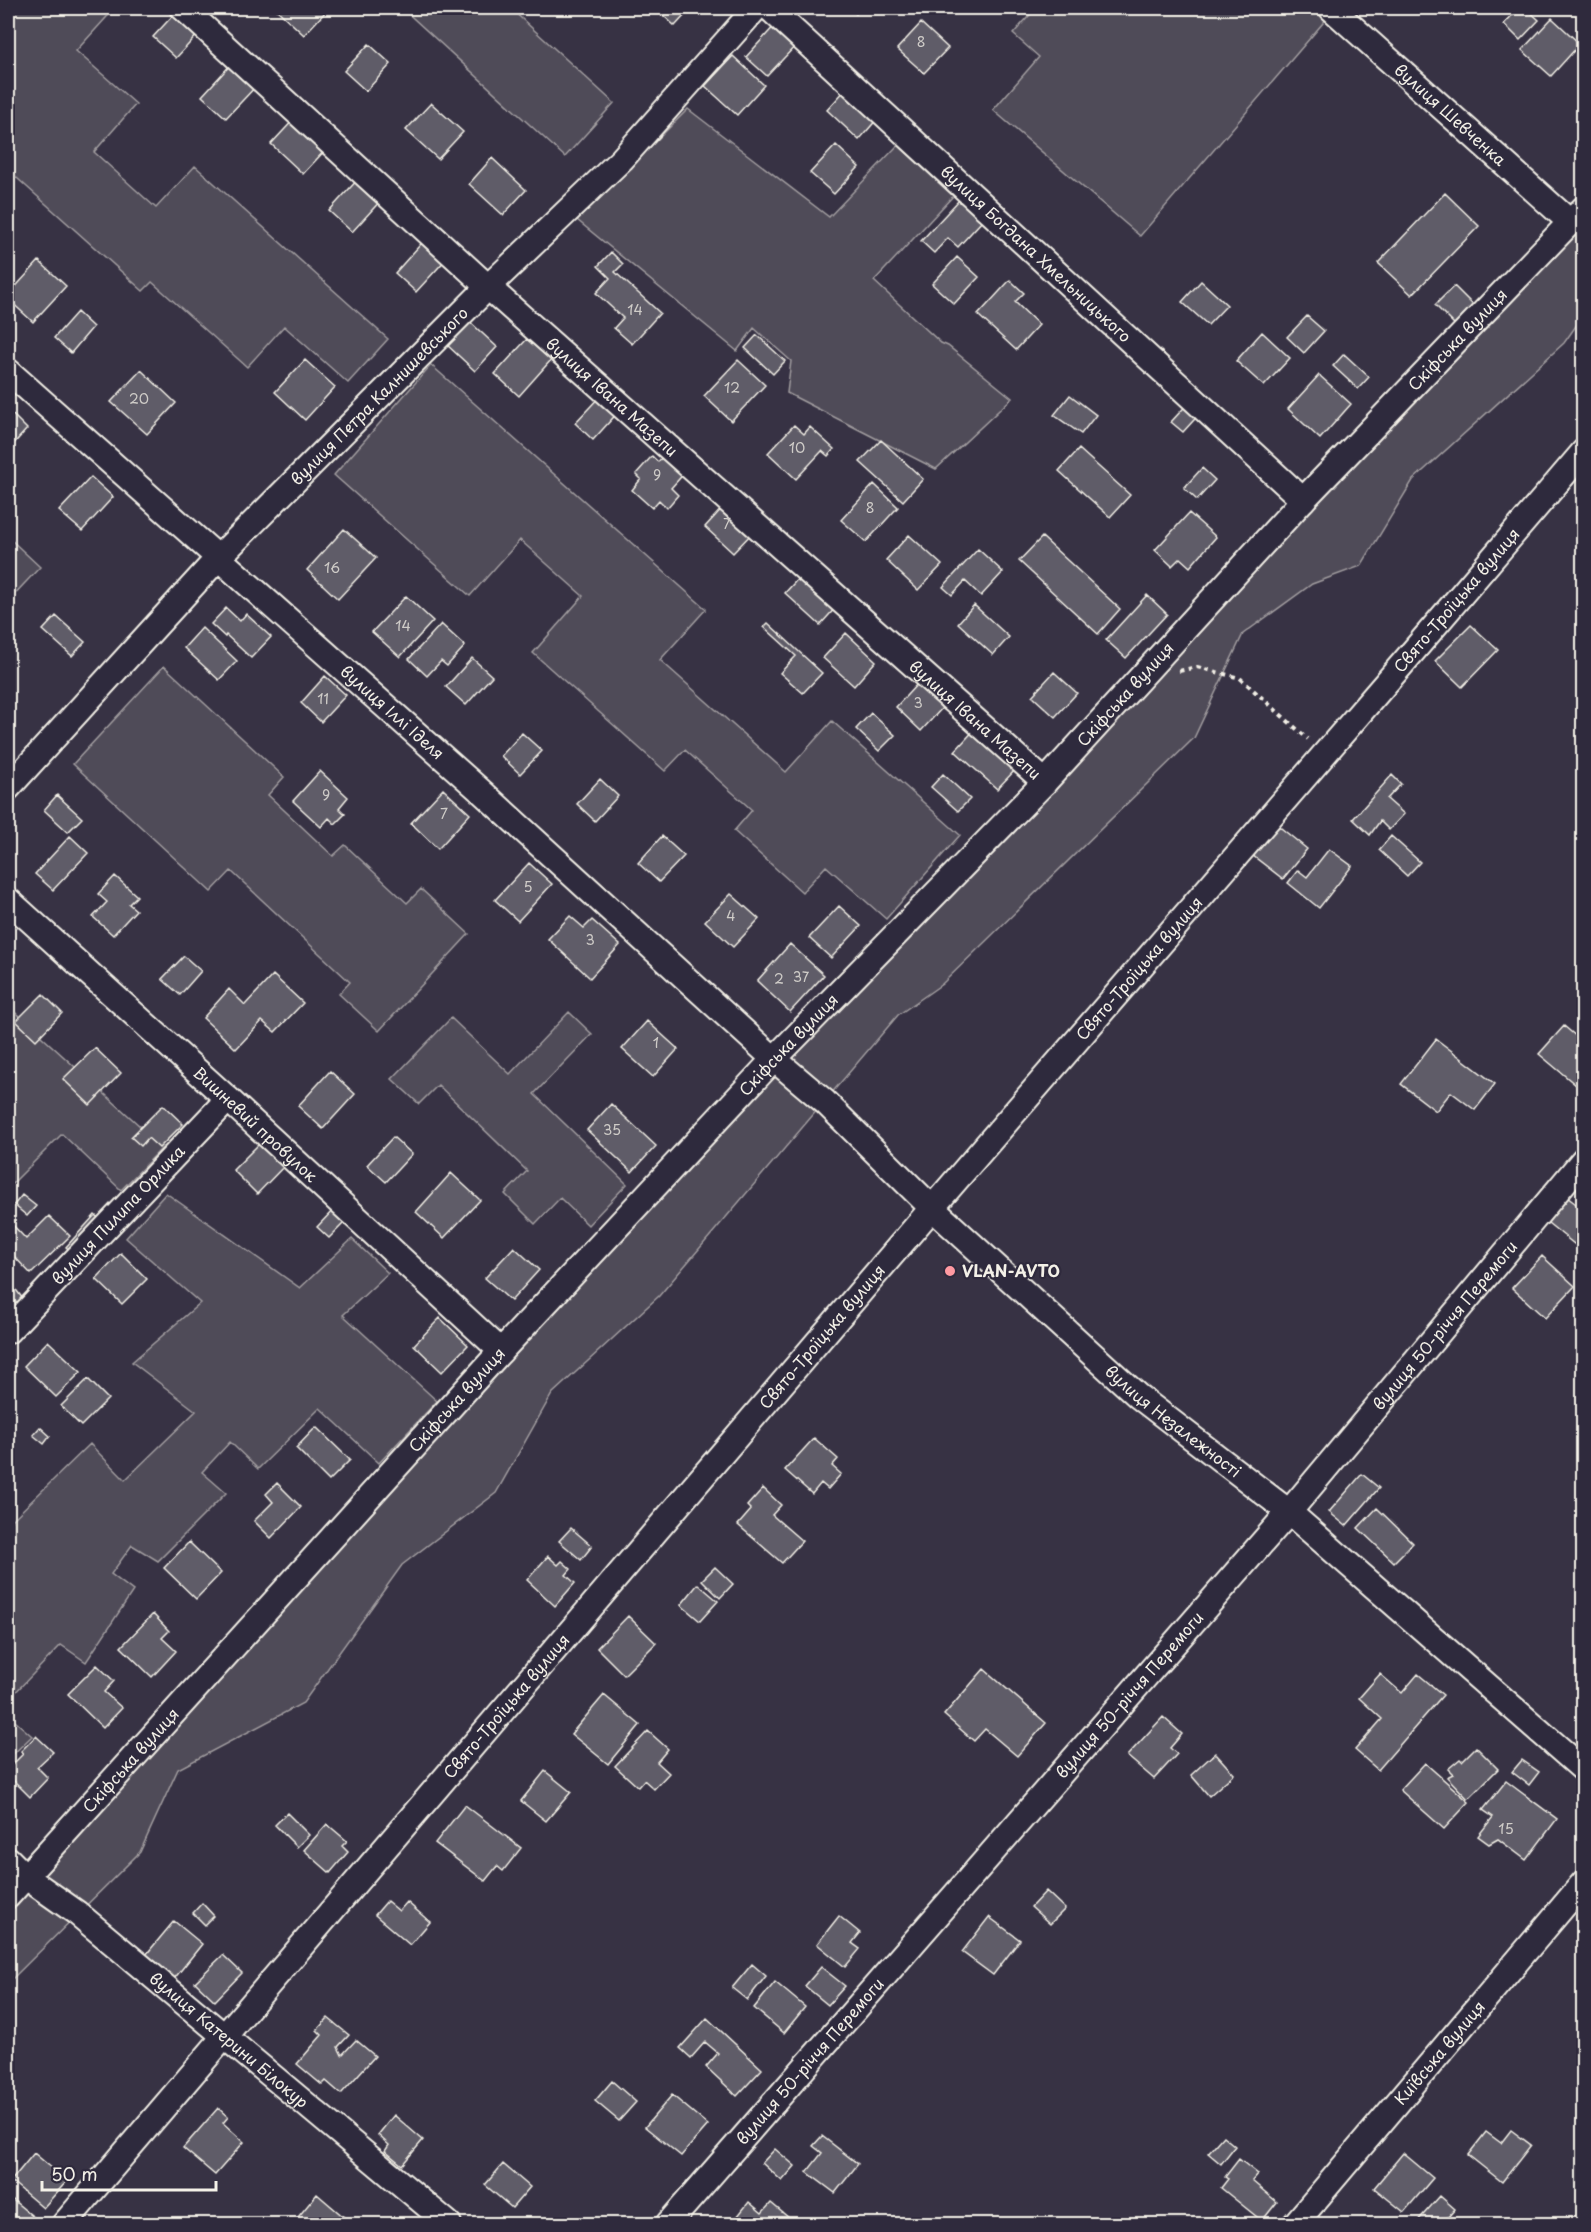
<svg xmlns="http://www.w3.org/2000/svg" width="1591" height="2232" font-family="'Playpen Sans',sans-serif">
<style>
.green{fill:#504b59;stroke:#a29ea0;stroke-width:1.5}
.building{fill:#5f5c67;stroke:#f4f1e8;stroke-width:1.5}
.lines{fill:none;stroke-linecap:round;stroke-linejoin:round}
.minor-casing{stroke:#f4f1e8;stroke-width:28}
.path{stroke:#f4f1e8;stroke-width:4;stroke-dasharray:4.5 4.5;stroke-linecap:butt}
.minor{stroke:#2f2a3d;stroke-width:24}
.poi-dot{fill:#ff9aa2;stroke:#2f2a3d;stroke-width:2}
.labels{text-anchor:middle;stroke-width:4.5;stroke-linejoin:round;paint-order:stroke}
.number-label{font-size:14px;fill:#cfccc8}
.street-label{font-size:16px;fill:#f4f1e8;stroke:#2f2a3d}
.poi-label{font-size:16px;font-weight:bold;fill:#f4f1e8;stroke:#2f2a3d;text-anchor:start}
</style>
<rect width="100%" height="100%" fill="#373244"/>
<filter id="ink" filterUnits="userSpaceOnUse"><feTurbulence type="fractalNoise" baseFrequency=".0167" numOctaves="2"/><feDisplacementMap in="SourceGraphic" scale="12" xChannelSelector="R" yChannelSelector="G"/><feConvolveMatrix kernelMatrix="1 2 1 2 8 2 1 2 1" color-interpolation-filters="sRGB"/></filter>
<g filter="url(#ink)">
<path class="green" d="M8,8H115L76,51L136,104L94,152L156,208L195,166L388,339L348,383L284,326L247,367L152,282L143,291L8,170Z
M402,8H510L614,103L565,157Z
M1036,8H1319L1329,16L1140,236L993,110L1039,57L1013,34Z
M688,109L829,217L898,145L953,196L874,281L941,343L948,346L1012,398L936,469L787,393L791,361L754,328L737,351L577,220Z
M1583,208V316L1564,343L1413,480L1361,566L1312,584L1243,634L1194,738L942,984L898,1015L659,1296L552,1394L496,1493L402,1565L303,1703L178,1769L140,1852L8,1983V1896Z
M431,365L706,609L660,660L786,772L832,721L960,835L886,919L826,866L802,892L734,831L752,810L685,750L665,771L533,653L583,596L520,540L470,596L334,475Z
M8,537L40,567L8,601Z
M164,666L284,777L268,795L333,856L345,845L407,903L421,889L469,934L379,1031L339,994L350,982L231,871L211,892L73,764Z
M8,1006L163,1147L121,1190L62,1134L8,1188Z
M569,1012L592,1034L534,1094L627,1184L588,1225L560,1198L535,1224L505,1194L527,1171L438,1085L419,1104L392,1079L451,1018L510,1074Z
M166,1193L300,1288L352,1239L388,1273L343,1315L437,1401L379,1463L320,1408L258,1469L230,1442L202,1472L226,1493L158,1561L132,1545L111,1574L133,1591L86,1662L61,1645L8,1700V1524L90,1444L125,1480L196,1411L132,1362L200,1303L126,1238Z
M8,1715L32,1736L8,1759Z"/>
<path class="building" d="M275,8H329L304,35Z
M655,8H678L685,15L675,26Z
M850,8H862L856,14Z
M1519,8H1526L1539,20L1520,40L1504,24Z
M177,11L200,32L176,58L153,37Z
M1552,18L1580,44L1551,76L1522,50Z
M777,23L798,43L767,76L746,57Z
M921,23L948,48L924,73L897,49Z
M369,44L391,64L366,91L344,71Z
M733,56L764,85L737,115L705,86Z
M234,61L258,84L226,118L202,96Z
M846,89L878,118L859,140L827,110Z
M431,103L463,132L438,159L406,130Z
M296,117L328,147L303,174L271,144Z
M836,145L859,167L834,194L810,173Z
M492,158L526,190L503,215L469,184Z
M360,177L383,198L352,232L329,211Z
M1445,193L1479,226L1412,295L1378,263Z
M960,199L983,220L958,247L948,238L934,253L921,241Z
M428,236L449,256L416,292L395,273Z
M611,252L623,264L615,272L660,313L632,344L614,328L623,318L596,293L610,278L598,266Z
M957,257L979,277L954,304L932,284Z
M39,261L66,286L33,322L8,299V295Z
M1010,280L1024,293L1015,302L1039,325L1016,350L978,315Z
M1201,281L1227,305L1208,325L1182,302Z
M1454,286L1474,306L1455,325L1435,305Z
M77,312L93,327L71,353L54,338Z
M1307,316L1324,331L1304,353L1287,337Z
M468,320L497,347L475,371L446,344Z
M1262,332L1290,358L1264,386L1236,361Z
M757,335L785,361L773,374L745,348Z
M527,339L551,360L519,396L495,374Z
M1344,354L1369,377L1358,389L1333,366Z
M305,360L335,387L305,420L275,392Z
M738,360L765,385L731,421L704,396Z
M141,370L176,403L147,434L111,402Z
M1319,375L1351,404L1320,439L1288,409Z
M603,393L621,409L593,440L575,423Z
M1070,395L1096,415L1081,434L1054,415Z
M1192,399L1204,409L1183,432L1171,422Z
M8,410L27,429L8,450Z
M794,425L804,434L810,427L834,449L828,456L822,451L796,479L768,453Z
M881,440L923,479L903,501L860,462Z
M1079,449L1130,495L1110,517L1059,471Z
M667,451L688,469L671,488L678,495L667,508L659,500L652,508L632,490L641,479L636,474L652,456L658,462Z
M1202,468L1215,480L1197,500L1184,488Z
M91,477L113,497L82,531L59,511Z
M874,484L898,507L866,542L841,520Z
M725,505L754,531L733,553L705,527Z
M1189,513L1216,537L1190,567L1180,558L1172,566L1155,550Z
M344,529L376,558L338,599L307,570Z
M909,535L942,565L918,590L886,560Z
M1042,537L1120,609L1098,634L1019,561Z
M978,549L1003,572L981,596L965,581L952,595L943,587Z
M803,573L838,605L820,625L785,593Z
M1147,595L1167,614L1126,658L1106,640Z
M406,596L433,621L400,657L372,632Z
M974,605L1009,637L993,655L958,623Z
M226,608L240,621L246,614L271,637L251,658L226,635L225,637L211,624Z
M56,616L85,642L72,656L43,630Z
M768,623L822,673L803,693L780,673L796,656L764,627Z
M441,624L465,646L447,666L441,661L427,676L409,659Z
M1471,625L1498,650L1462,687L1435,661Z
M202,628L237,661L219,680L184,648Z
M846,633L876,661L854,686L823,658Z
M472,658L492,676L466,705L446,687Z
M1054,672L1077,693L1055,717L1032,696Z
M325,676L346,695L321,722L301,703Z
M918,683L943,707L921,731L896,707Z
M871,713L895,735L879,751L856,729Z
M976,728L1018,767L997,789L955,751Z
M522,733L542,751L520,774L501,756Z
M320,771L348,797L339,808L345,814L335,824L329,818L321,827L293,801Z
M943,774L970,799L958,811L931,787Z
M1392,775L1401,784L1387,799L1404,814L1389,830L1380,821L1370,835L1353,819Z
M600,779L618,796L595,821L577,804Z
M443,789L470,814L438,849L411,823Z
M57,795L82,818L68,832L44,810Z
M1276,824L1307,849L1283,879L1252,855Z
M70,836L88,853L53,890L35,874Z
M662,836L684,856L659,882L638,863Z
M1391,836L1420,862L1407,876L1379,850Z
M1329,849L1352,866L1319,908L1288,883L1298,870L1307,877Z
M529,863L552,884L518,921L495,900Z
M115,876L137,896L129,904L136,910L113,935L93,917L107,902L98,894Z
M731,894L759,919L733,947L705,921Z
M839,906L861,926L831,958L809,938Z
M570,916L584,928L592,920L620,945L590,978L548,939Z
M790,944L824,975L790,1012L757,981Z
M8,946L14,953L8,960Z
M184,956L201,971L180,995L162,979Z
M273,975L303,1003L275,1032L262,1021L236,1049L203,1018L229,989L245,1005Z
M43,994L62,1013L36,1040L16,1021Z
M647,1021L678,1049L653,1077L622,1049Z
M1564,1026L1584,1043V1076L1576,1085L1539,1054Z
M1436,1039L1495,1084L1475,1110L1451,1092L1436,1111L1401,1084Z
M95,1048L121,1073L90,1105L63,1079Z
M330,1071L355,1094L323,1129L298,1106Z
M611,1104L656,1146L632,1172L587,1130Z
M163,1105L183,1124L159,1148L148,1138L141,1146L131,1137Z
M393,1137L412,1154L386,1182L367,1165Z
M263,1140L287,1163L257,1194L233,1170Z
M451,1173L480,1200L444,1238L416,1212Z
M1563,1194L1584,1210V1252L1543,1219Z
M22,1195L36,1206L27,1216L14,1205Z
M335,1208L347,1220L329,1238L317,1227Z
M95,1215L105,1224L76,1256L66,1247Z
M49,1216L70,1236L31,1274L8,1250V1220L26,1239Z
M514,1247L539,1270L511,1301L485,1278Z
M121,1253L147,1279L122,1304L96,1279Z
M1542,1256L1575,1286L1545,1318L1512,1288Z
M8,1279L23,1299L8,1311Z
M440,1318L468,1345L442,1372L414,1345Z
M48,1341L81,1372L56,1397L24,1366Z
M88,1379L108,1399L81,1426L61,1406Z
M40,1427L50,1436L44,1444L33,1435Z
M316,1427L350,1460L329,1481L296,1448Z
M814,1438L838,1459L832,1466L841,1474L828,1489L821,1483L812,1494L785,1470Z
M1362,1474L1379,1488L1346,1526L1329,1512Z
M277,1483L301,1507L271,1538L254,1521L273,1502L266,1494Z
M763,1488L781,1505L772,1515L802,1541L782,1563L738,1525L751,1510L747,1506Z
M1377,1508L1413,1543L1394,1562L1358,1528Z
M571,1528L592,1546L581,1560L559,1541Z
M189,1542L221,1573L196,1599L164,1568Z
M548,1556L558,1565L562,1561L571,1569L566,1575L575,1583L555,1606L527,1580Z
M715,1567L733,1584L720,1598L702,1580Z
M698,1584L718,1601L700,1621L681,1605Z
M153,1614L169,1631L162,1638L176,1651L152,1677L121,1647Z
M628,1616L656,1643L624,1675L597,1648Z
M97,1665L114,1681L104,1692L122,1708L103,1728L68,1694Z
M984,1669L1046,1723L1017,1756L985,1729L974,1741L944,1715Z
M1380,1674L1402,1693L1418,1674L1443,1695L1378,1770L1355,1750L1382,1719L1359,1698Z
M604,1695L640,1725L608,1764L571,1734Z
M1163,1717L1182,1734L1170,1748L1177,1754L1154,1779L1127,1756Z
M648,1731L668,1749L657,1762L669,1773L654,1789L644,1780L638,1787L615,1766Z
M36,1736L53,1752L37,1767L48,1778L30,1797L8,1775V1769L23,1754L21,1751Z
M1476,1747L1498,1769L1468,1799L1447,1777L1453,1774L1448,1769L1460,1759L1462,1761Z
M1215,1753L1234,1774L1209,1796L1191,1775Z
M1522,1760L1539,1772L1529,1785L1512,1772Z
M1425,1763L1469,1802L1444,1829L1400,1790Z
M545,1771L571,1792L546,1821L521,1801Z
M1506,1781L1557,1819L1526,1860L1498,1839L1489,1844L1478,1836L1493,1817L1483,1810Z
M465,1805L521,1848L503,1871L497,1866L485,1881L435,1843Z
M287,1813L309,1835L297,1847L275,1825Z
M327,1824L347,1841L342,1846L348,1852L330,1873L304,1850Z
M1046,1891L1065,1909L1050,1924L1031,1907Z
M387,1901L399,1911L407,1902L430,1922L410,1945L375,1915Z
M202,1903L214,1916L205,1925L193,1913Z
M839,1916L860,1933L852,1943L860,1949L845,1967L817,1944Z
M989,1917L1020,1940L993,1975L962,1952Z
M174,1921L202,1944L174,1979L145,1956Z
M223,1955L242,1973L215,2001L195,1982Z
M752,1964L766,1976L747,2000L732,1988Z
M821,1967L845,1986L828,2005L805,1986Z
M775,1982L805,2007L784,2033L754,2008Z
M328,2018L349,2035L338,2047L342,2055L356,2040L375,2056L341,2094L326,2081L322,2085L297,2064L322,2035L317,2030Z
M707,2018L762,2069L737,2096L706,2067L718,2053L705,2042L691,2058L680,2048Z
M612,2081L636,2102L619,2121L595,2101Z
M672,2095L708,2125L681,2156L645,2127Z
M218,2108L228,2117L223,2123L244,2142L215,2175L183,2148Z
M394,2115L423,2140L402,2165L385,2151L389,2145L378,2135Z
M1511,2130L1531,2145L1502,2182L1468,2155L1486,2132L1501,2143Z
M822,2136L858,2164L835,2193L807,2172L822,2153L813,2146Z
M1223,2136L1235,2146L1221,2164L1208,2153Z
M775,2149L795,2166L782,2181L762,2163Z
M34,2153L67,2181L43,2208L11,2181Z
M1403,2153L1433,2178L1404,2212L1374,2188Z
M1239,2159L1258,2174L1252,2181L1277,2202L1262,2221L1221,2188L1228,2179L1225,2177Z
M503,2164L530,2187L512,2208L485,2185Z
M317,2194L352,2224H297L294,2222Z
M8,2196L42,2224H8Z
M1440,2196L1455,2209L1442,2224H1415Z
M749,2202L762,2213L771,2203L789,2218L783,2224H736L733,2222Z"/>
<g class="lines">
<defs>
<g id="minor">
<path id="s1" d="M183,8L488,287L1045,782"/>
<path id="s2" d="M769,8L1303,500"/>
<path id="s3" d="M1331,8L1570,222"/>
<path id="s4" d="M8,371L483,793L774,1059L825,1102L932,1208L1138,1396L1289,1512L1584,1770"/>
<path id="s5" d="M8,788L218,558L488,287L622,159L756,8"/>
<path id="s6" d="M8,900L228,1099L501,1351"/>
<path id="s7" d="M8,1331L228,1099"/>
<path id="s8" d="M8,1859L26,1877L77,1913L449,2224"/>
<path id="s9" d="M8,1896L501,1351L774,1059L1045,782L1303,500L1584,208"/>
<path id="s10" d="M64,2224L932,1208L1404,662L1584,451"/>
<path id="s11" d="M668,2224L1289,1512L1584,1159"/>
<path id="s12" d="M1295,2224L1584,1882"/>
</g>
</defs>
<use href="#minor" class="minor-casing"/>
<path class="path" d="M1179,671L1197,667L1240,678L1308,739"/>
<use href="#minor" class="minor"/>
</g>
</g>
<circle class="poi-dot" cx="950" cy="1271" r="6"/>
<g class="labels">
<g class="number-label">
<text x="921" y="47">8</text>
<text x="635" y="315">14</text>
<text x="732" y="393">12</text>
<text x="139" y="404">20</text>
<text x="797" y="453">10</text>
<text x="657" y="480">9</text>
<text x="870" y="513">8</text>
<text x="727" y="529">7</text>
<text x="332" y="573">16</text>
<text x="403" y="631">14</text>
<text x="323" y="704">11</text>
<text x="918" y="708">3</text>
<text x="326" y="800">9</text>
<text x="444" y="819">7</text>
<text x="528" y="892">5</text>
<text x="731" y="921">4</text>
<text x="590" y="945">3</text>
<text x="801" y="982">37</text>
<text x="779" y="984">2</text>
<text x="656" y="1048">1</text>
<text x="612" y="1135">35</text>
<text x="1506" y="1834">15</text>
</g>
<g class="street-label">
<text dy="6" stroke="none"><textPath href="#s3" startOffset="160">вулиця Шевченка</textPath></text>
<text dy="6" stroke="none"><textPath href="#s2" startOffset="363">вулиця Богдана Хмельницького</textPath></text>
<text dy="6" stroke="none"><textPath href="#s9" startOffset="2127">Скіфська вулиця</textPath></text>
<text dy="6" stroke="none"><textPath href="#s5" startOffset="540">вулиця Петра Калнишевського</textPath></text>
<text dy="6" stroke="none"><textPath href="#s1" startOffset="579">вулиця Івана Мазепи</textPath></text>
<text dy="6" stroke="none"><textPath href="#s10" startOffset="2139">Свято-Троїцька вулиця</textPath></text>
<text dy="6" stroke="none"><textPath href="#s9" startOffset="1641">Скіфська вулиця</textPath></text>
<text dy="6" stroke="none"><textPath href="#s4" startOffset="514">вулиця Іллі Іделя</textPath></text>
<text dy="6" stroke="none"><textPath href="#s1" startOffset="1065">вулиця Івана Мазепи</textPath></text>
<text dy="6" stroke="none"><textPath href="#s10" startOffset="1653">Свято-Троїцька вулиця</textPath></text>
<text dy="6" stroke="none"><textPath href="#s9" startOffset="1155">Скіфська вулиця</textPath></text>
<text dy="6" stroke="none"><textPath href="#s6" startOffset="334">Вишневий провулок</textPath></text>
<text dy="6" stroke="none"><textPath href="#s7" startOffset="160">вулиця Пилипа Орлика</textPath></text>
<text dy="6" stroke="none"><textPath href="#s11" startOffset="1188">вулиця 50-річчя Перемоги</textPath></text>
<text dy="6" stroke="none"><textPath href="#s10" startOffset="1167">Свято-Троїцька вулиця</textPath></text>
<text dy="6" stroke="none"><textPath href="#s9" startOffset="669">Скіфська вулиця</textPath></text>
<text dy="6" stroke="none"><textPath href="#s4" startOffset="1569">вулиця Незалежності</textPath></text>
<text dy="6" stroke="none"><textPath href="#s11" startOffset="702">вулиця 50-річчя Перемоги</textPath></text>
<text dy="6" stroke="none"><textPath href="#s10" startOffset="681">Свято-Троїцька вулиця</textPath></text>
<text dy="6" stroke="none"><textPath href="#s9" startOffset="183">Скіфська вулиця</textPath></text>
<text dy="6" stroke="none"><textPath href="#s8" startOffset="286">вулиця Катерини Білокур</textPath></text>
<text dy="6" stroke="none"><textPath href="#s12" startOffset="224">Київська вулиця</textPath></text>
<text dy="6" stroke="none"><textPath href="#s11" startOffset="216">вулиця 50-річчя Перемоги</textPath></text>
</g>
<g class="poi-label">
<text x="962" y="1277">VLAN-AVTO</text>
</g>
</g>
<rect width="1591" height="2232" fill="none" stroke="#2f2a3d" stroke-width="30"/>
<rect x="15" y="15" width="1561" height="2202" fill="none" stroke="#f4f1e8" stroke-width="2" filter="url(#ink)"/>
<path d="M42 2181v9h174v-9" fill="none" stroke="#f4f1e8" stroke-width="3"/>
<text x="51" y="2181" font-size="18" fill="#f4f1e8" stroke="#2f2a3d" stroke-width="4.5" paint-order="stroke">50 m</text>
</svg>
